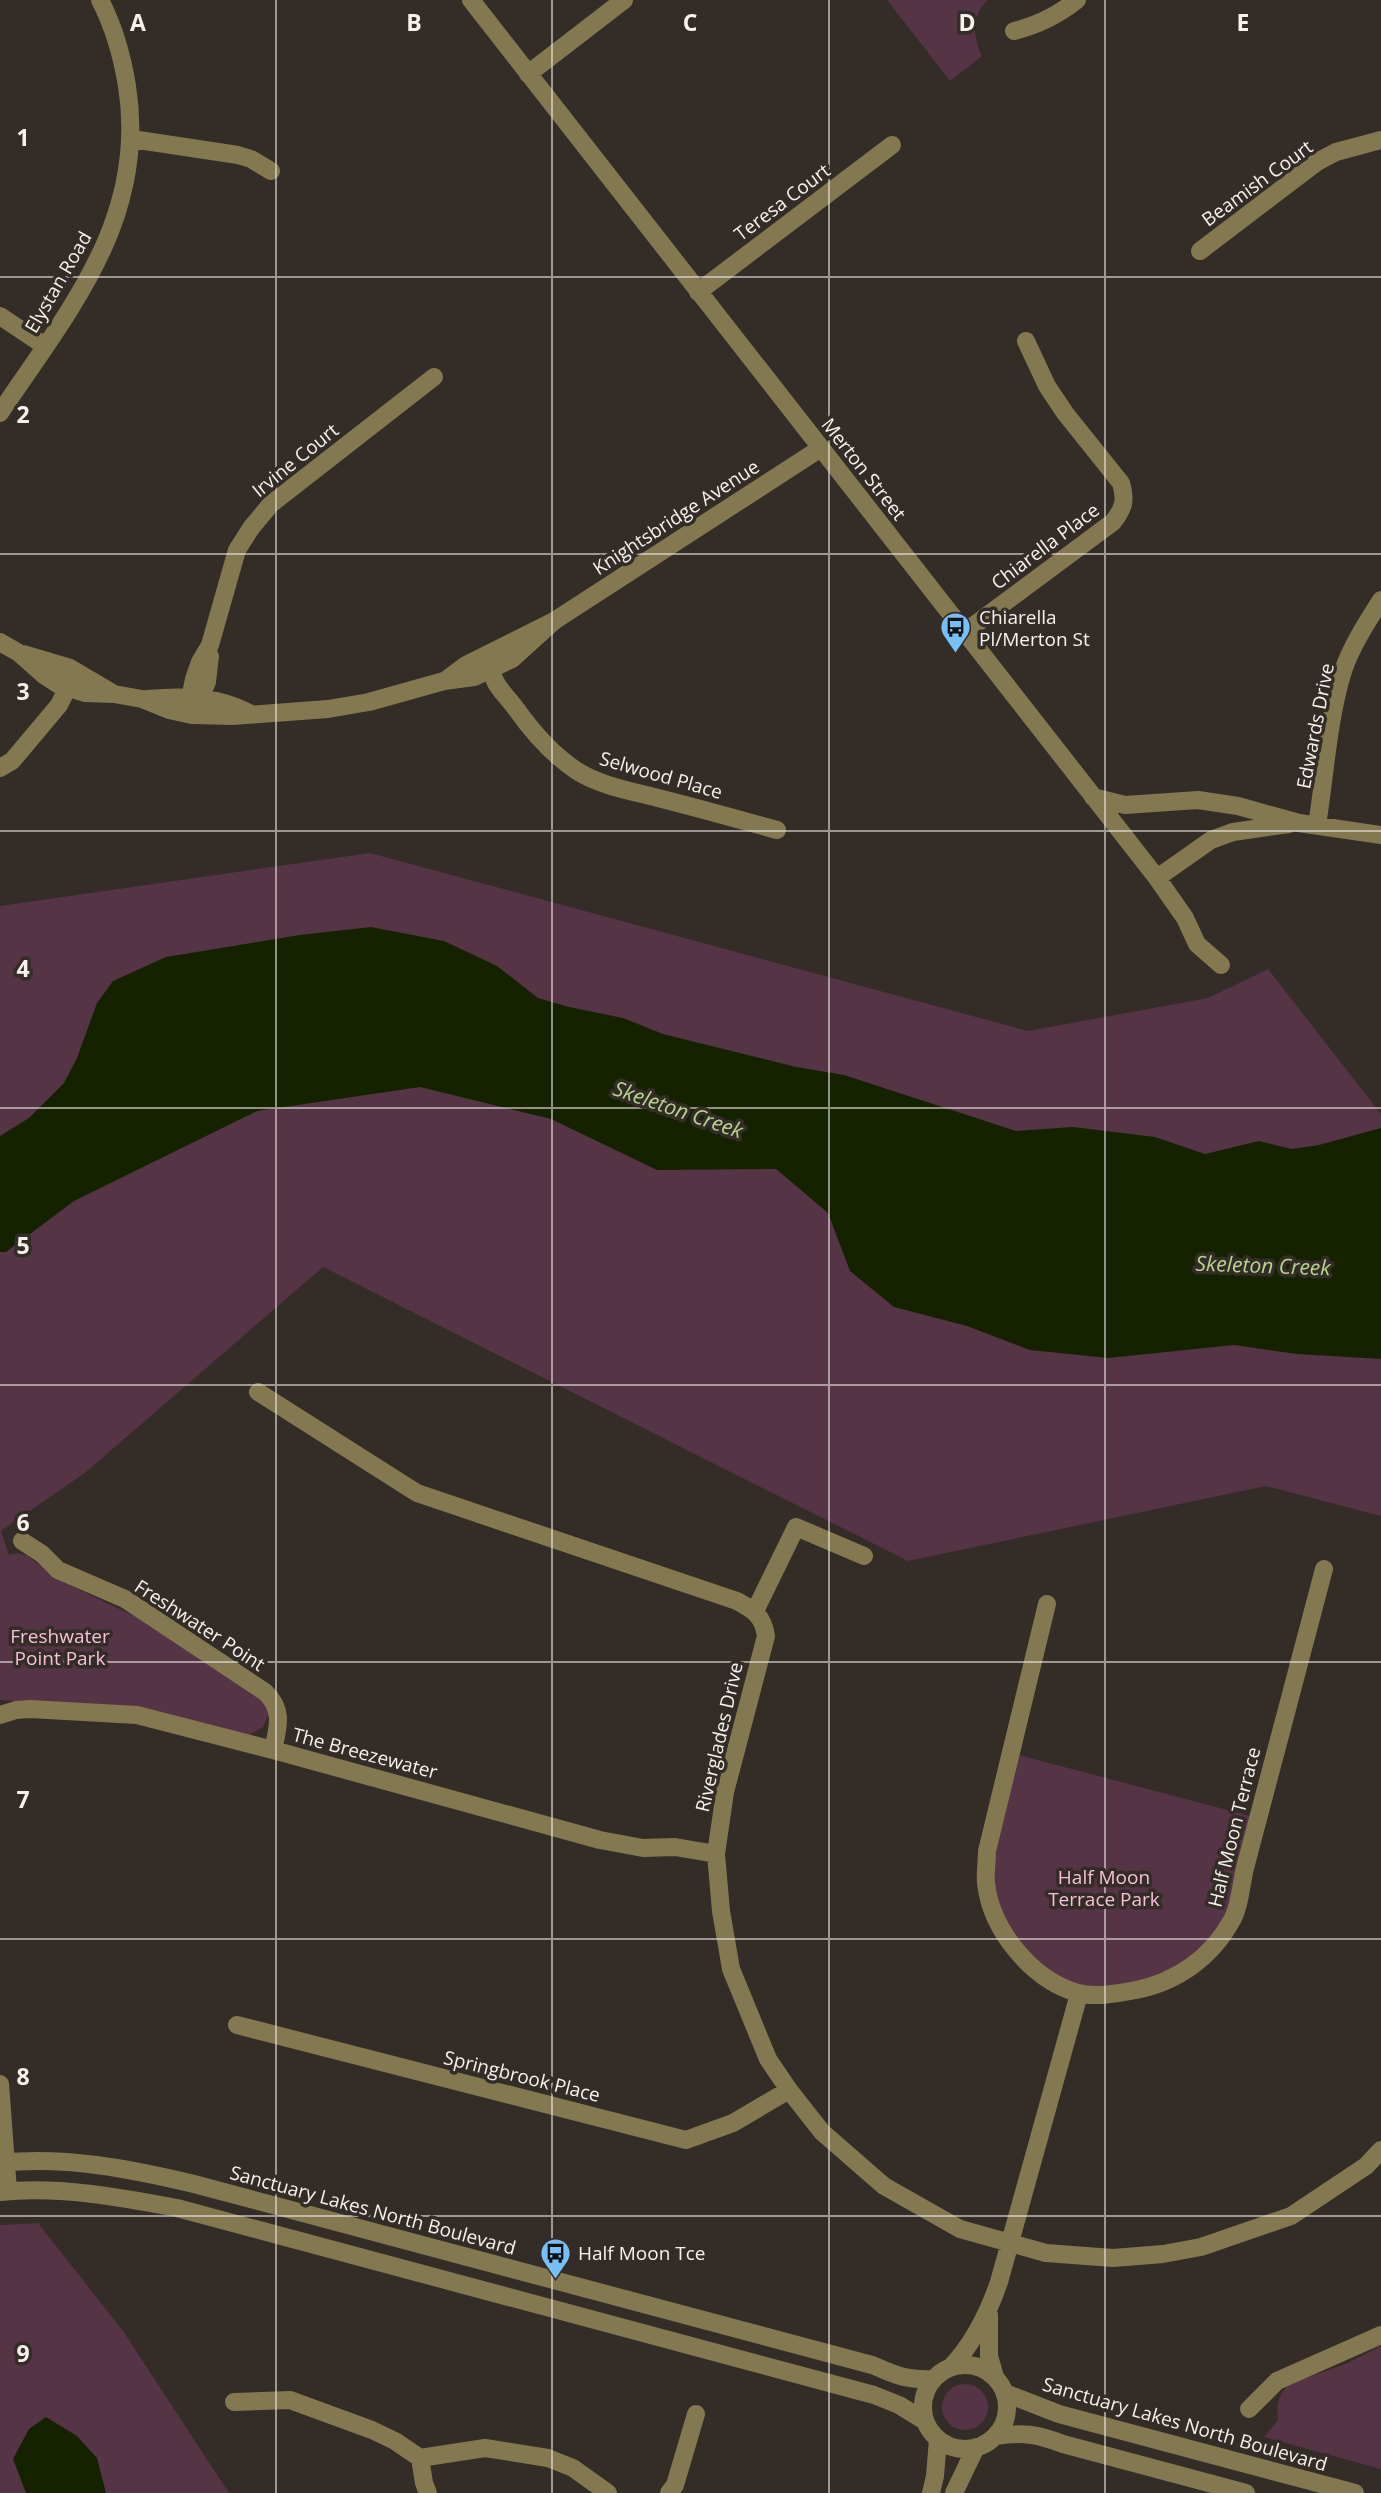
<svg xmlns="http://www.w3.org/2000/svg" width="1381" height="2493" font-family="'Open Sans',sans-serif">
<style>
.green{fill:#553445}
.water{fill:#152200}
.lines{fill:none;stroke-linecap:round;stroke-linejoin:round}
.minor{stroke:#847851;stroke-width:18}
.grid{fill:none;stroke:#f6f1ee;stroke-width:2;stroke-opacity:0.55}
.labels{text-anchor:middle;stroke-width:7;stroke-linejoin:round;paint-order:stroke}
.street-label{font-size:19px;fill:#f6f1ee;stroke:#332c27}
.poi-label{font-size:19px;fill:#f6f1ee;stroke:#332c27;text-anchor:start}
.park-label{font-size:19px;fill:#f9bfdc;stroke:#332c27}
.water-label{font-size:21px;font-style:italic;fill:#b7d38f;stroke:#332c27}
.grid-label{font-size:23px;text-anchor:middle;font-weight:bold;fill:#f6f1ee;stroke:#332c27;stroke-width:7;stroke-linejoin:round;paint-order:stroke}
</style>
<rect width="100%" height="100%" fill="#332c27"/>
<path class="green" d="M887,0H987C972,18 972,35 982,56L950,81Z
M370,853L1028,1031L1208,998L1268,969L1381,1114V1516L1266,1486L908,1561L323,1267L86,1472L1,1531L9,1555L17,1553L28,1556L57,1579L136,1617L263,1700L269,1713L263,1727L249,1735L138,1710L0,1700V906Z
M1011,1753L1258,1818L1234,1918L1200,1960L1115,1994L1047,1977L995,1916L987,1851Z
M38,2223L123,2331L229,2493H0V2225Z
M1381,2346V2469L1264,2437L1278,2420C1276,2405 1278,2395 1289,2384L1348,2363Z
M942 2407a23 23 0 1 1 46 0a23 23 0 1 1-46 0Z"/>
<path class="water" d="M371,927L444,941L497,966L538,998L569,1007L623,1018L663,1034L796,1067L844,1075L1016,1131L1073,1127L1155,1137L1205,1154L1259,1141L1292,1149L1319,1145L1381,1128V1359L1297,1354L1234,1345L1108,1358L1030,1350L967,1326L894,1307L850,1271L828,1213L776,1169L657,1170L551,1119L420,1087L257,1111L74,1201L6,1252H0V1136L29,1118L64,1083L77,1058L97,1003L113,981L166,957L300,935Z
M46,2417L77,2436L97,2458L106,2493H26L13,2459L29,2429Z"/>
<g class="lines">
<path class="minor" d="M471,0L1157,878L1185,918L1197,944L1221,965
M1014,31C1039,25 1058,15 1077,0
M528,74L624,0
M132,139L238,155L251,159L271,171
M1200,251L1317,162L1336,152L1381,140
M698,292L892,145
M0,316L45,346
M0,413C69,310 148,218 127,86C122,55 114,27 100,0
M965,632L1113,522C1124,508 1126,500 1121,483L1065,413L1047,386L1026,341
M0,642L19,653L45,676L59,685L85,693L114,694L142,699L169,710L192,715L233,716L328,709L369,702L444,681L474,677L512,659L554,621
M23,654L70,668L114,694
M489,660C494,689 502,689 517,710C534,734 553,755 577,771C601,786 631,791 658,798C698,808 737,819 777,830
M446,680L466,665L554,621L821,448
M147,699C181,696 218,696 249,713
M195,709L207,682L210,656
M192,715L191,694L194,679L200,662L210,645L237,550L251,528L271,504L434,377
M0,768L12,761L59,705L65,693L70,668
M1093,797L1125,805L1198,800L1238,806L1299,823L1381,835
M1317,825C1325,776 1328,719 1343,671C1351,647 1367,622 1381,600
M1157,878L1211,840L1233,832L1289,824
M258,1392L417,1493L737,1601C754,1610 763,1616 766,1636L725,1792L716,1854L721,1911L731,1969L768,2059L789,2090L822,2132L884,2186L960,2229L1046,2253L1113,2258L1163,2254L1201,2247L1291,2216L1366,2166L1381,2150
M22,1541L42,1554L58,1570L125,1599L265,1692C284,1710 278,1727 273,1750
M1047,1604L987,1851C987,1861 985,1873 986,1883C991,1930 1032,1980 1078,1993C1095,1998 1119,1993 1136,1990C1177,1982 1212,1957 1232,1920C1240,1906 1241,1884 1245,1868L1324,1569
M755,1611L796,1527L864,1556
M0,1715L16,1710L30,1709L137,1715L273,1750L600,1840L643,1848L675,1847L716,1854
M237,2025L686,2140L733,2123L789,2090
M0,2084L8,2191
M0,2163C66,2156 131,2169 194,2184L872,2365C897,2376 906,2380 934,2379
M0,2192C59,2186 119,2197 177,2208L874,2395L899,2405L925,2421
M989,2315V2356L995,2377
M923 2407a42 42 0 1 1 84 0a42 42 0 1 1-84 0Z
M950,2368C974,2343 988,2314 999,2282L1079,1994
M1005,2393L1059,2414L1355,2493
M234,2402L290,2400L372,2430L395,2441L420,2458
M1249,2409L1277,2381L1381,2335
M995,2436C1023,2432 1037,2434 1063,2444L1246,2493
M428,2493L424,2483L420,2458L485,2448L548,2458L573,2468L608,2493
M669,2493L675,2485L696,2414
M931,2493L935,2476L938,2439
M954,2493L976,2447"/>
</g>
<path class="grid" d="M276,0V2493M552,0V2493M829,0V2493M1105,0V2493M0,277H1381M0,554H1381M0,831H1381M0,1108H1381M0,1385H1381M0,1662H1381M0,1939H1381M0,2216H1381"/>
<defs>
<symbol id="bus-pin" viewBox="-11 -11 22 30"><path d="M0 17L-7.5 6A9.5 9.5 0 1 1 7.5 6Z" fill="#77c0f7" stroke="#332c27"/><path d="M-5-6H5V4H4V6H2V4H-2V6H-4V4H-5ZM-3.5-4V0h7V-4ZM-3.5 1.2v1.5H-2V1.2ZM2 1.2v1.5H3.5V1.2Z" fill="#111"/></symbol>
</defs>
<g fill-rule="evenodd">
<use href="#bus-pin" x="938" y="610" width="35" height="47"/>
<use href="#bus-pin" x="538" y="2236" width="35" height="47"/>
</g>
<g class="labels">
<g class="street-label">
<text transform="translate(1257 183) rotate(-36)" y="7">Beamish Court</text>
<text transform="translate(782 202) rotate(-37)" y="7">Teresa Court</text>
<text transform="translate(58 282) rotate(-60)" y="7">Elystan Road</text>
<text transform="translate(295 460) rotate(-39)" y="7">Irvine Court</text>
<text transform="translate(864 469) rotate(52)" y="7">Merton Street</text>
<text transform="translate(676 517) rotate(-33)" y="7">Knightsbridge Avenue</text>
<text transform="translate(1045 546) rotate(-37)" y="7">Chiarella Place</text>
<text transform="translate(1315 726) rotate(-79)" y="7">Edwards Drive</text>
<text transform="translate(661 775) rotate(16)" y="7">Selwood Place</text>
<text transform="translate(200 1625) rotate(33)" y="7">Freshwater Point</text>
<text transform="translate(719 1737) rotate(-77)" y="7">Riverglades Drive</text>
<text transform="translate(365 1753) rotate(15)" y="7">The Breezewater</text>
<text transform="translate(1234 1827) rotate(-76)" y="7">Half Moon Terrace</text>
<text transform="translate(522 2076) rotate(14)" y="7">Springbrook Place</text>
<text transform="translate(373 2210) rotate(15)" y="7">Sanctuary Lakes North Boulevard</text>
<text transform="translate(1185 2424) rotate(16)" y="7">Sanctuary Lakes North Boulevard</text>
</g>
<g class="poi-label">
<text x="979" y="624">Chiarella<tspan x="979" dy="22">Pl/Merton St</tspan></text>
<text x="578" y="2260">Half Moon Tce</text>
</g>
<g class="park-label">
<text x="60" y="1643">Freshwater<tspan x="60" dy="22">Point Park</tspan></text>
<text x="1104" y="1884">Half Moon<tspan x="1104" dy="22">Terrace Park</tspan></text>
</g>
<g class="water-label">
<text transform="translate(678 1110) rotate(19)" y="7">Skeleton Creek</text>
<text transform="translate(1263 1266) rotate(2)" y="7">Skeleton Creek</text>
</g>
</g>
<g class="grid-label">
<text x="138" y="31">A</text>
<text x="414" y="31">B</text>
<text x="690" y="31">C</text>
<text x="967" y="31">D</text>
<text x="1243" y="31">E</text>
<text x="23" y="146">1</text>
<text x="23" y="423">2</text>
<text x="23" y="700">3</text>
<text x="23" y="977">4</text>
<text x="23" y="1254">5</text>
<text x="23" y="1531">6</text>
<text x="23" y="1808">7</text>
<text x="23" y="2085">8</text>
<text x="23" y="2362">9</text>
</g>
</svg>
